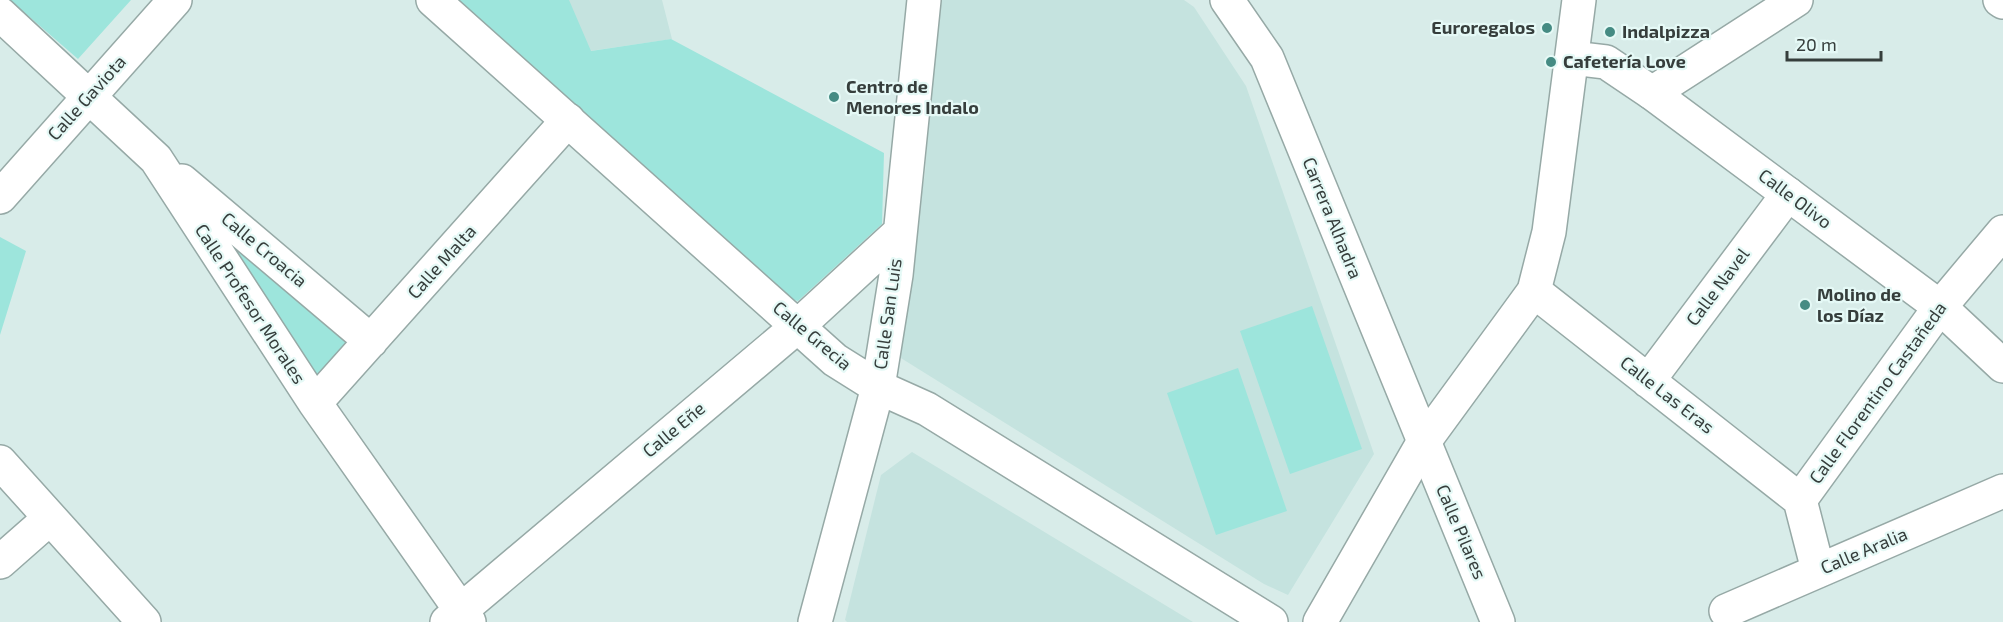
<svg xmlns="http://www.w3.org/2000/svg" width="2003" height="622" font-family="'Exo 2',sans-serif">
<style>
.built{fill:#c5e3df}
.green{fill:#9de5dc}
.lines{fill:none;stroke-linecap:round;stroke-linejoin:round}
.minor-casing{stroke:#96a9a6;stroke-width:36}
.tertiary-casing{stroke:#96a9a6;stroke-width:36}
.primary-casing{stroke:#96a9a6;stroke-width:36}
.minor{stroke:#fff;stroke-width:33}
.tertiary{stroke:#fff;stroke-width:33}
.primary{stroke:#fff;stroke-width:33}
.poi-dot{fill:#458b83;stroke:#e5f9f6;stroke-width:2}
.labels{text-anchor:middle;stroke-width:4.5;stroke-linejoin:round;paint-order:stroke}
.poi-label{font-size:18px;font-weight:bold;fill:#363e3c;stroke:#e5f9f6;text-anchor:start}
.street-label{font-size:18px;fill:#363e3c;stroke:#e5f9f6}
</style>
<rect width="100%" height="100%" fill="#d8ece9"/>
<path class="built" d="M568,0H662L672,39L590,51Z
M938,0H1184L1194,7L1246,86L1374,454L1288,595L1264,584L896,355L925,173Z
M912,452L1061,542L1193,622H847L845,620L881,475Z"/>
<path class="green" d="M10,0H131L78,59Z
M430,0H569L591,51L671,39L884,153L882,224L798,301L759,291Z
M156,159L371,341L315,403Z
M0,237L26,251L0,335Z
M1312,306L1362,449L1290,474L1240,331Z
M1238,368L1287,511L1216,535L1167,393Z"/>
<g class="lines">
<defs>
<path id="minor" d="M2000,0L2003,2
M0,14L156,159L315,403L469,622
M1652,93L1796,0
M182,181L371,341
M0,197L175,0
M1534,291L1800,500
M1648,381L1788,194
M878,387L927,409L1271,622
M315,403L568,120
M0,462L144,622
M0,562L50,518
M1818,570L1800,500L1940,307L2003,232
M1726,611L2003,491"/>
<path id="tertiary" d="M433,0L835,360L878,387
M1227,0L1267,58L1498,622
M1572,58L1606,62L1652,93L1940,307L2003,366
M447,622L798,326L898,234
M815,622L878,387L896,275L924,0"/>
<path id="primary" d="M1320,622L1423,443L1534,291L1549,232L1579,0"/>
</defs>
<use href="#minor" class="minor-casing"/>
<use href="#tertiary" class="tertiary-casing"/>
<use href="#primary" class="primary-casing"/>
<use href="#minor" class="minor"/>
<use href="#tertiary" class="tertiary"/>
<use href="#primary" class="primary"/>
</g>
<g class="poi-dot">
<circle cx="1547" cy="28" r="6"/>
<circle cx="1610" cy="32" r="6"/>
<circle cx="1551" cy="62" r="6"/>
<circle cx="834" cy="97" r="6"/>
<circle cx="1805" cy="305" r="6"/>
</g>
<g class="labels">
<g class="poi-label">
<text x="1535" y="34" text-anchor="end">Euroregalos</text>
<text x="1622" y="38">Indalpizza</text>
<text x="1563" y="68">Cafetería Love</text>
<text x="846" y="93">Centro de<tspan x="846" dy="21">Menores Indalo</tspan></text>
<text x="1817" y="301">Molino de<tspan x="1817" dy="21">los Díaz</tspan></text>
</g>
<g class="street-label">
<text transform="translate(87 98) rotate(-48)" y="6">Calle Gaviota</text>
<text transform="translate(1795 199) rotate(37)" y="6">Calle Olivo</text>
<text transform="translate(1332 218) rotate(68)" y="6">Carrera Alhadra</text>
<text transform="translate(264 250) rotate(40)" y="6">Calle Croacia</text>
<text transform="translate(442 262) rotate(-48)" y="6">Calle Malta</text>
<text transform="translate(1718 287) rotate(-53)" y="6">Calle Navel</text>
<text transform="translate(250 304) rotate(57)" y="6">Calle Profesor Morales</text>
<text transform="translate(888 314) rotate(-82)" y="6">Calle San Luis</text>
<text transform="translate(812 336) rotate(40)" y="6">Calle Grecia</text>
<text transform="translate(1878 393) rotate(-54)" y="6">Calle Florentino Castañeda</text>
<text transform="translate(1667 395) rotate(38)" y="6">Calle Las Eras</text>
<text transform="translate(674 430) rotate(-40)" y="6">Calle Eñe</text>
<text transform="translate(1461 532) rotate(67)" y="6">Calle Pilares</text>
<text transform="translate(1864 551) rotate(-23)" y="6">Calle Aralia</text>
</g>
</g>
<path d="M1787 51v9h94v-9" fill="none" stroke="#363e3c" stroke-width="3"/>
<text x="1796" y="51" font-size="18" fill="#363e3c" stroke="#e5f9f6" stroke-width="4.5" paint-order="stroke">20 m</text>
</svg>
